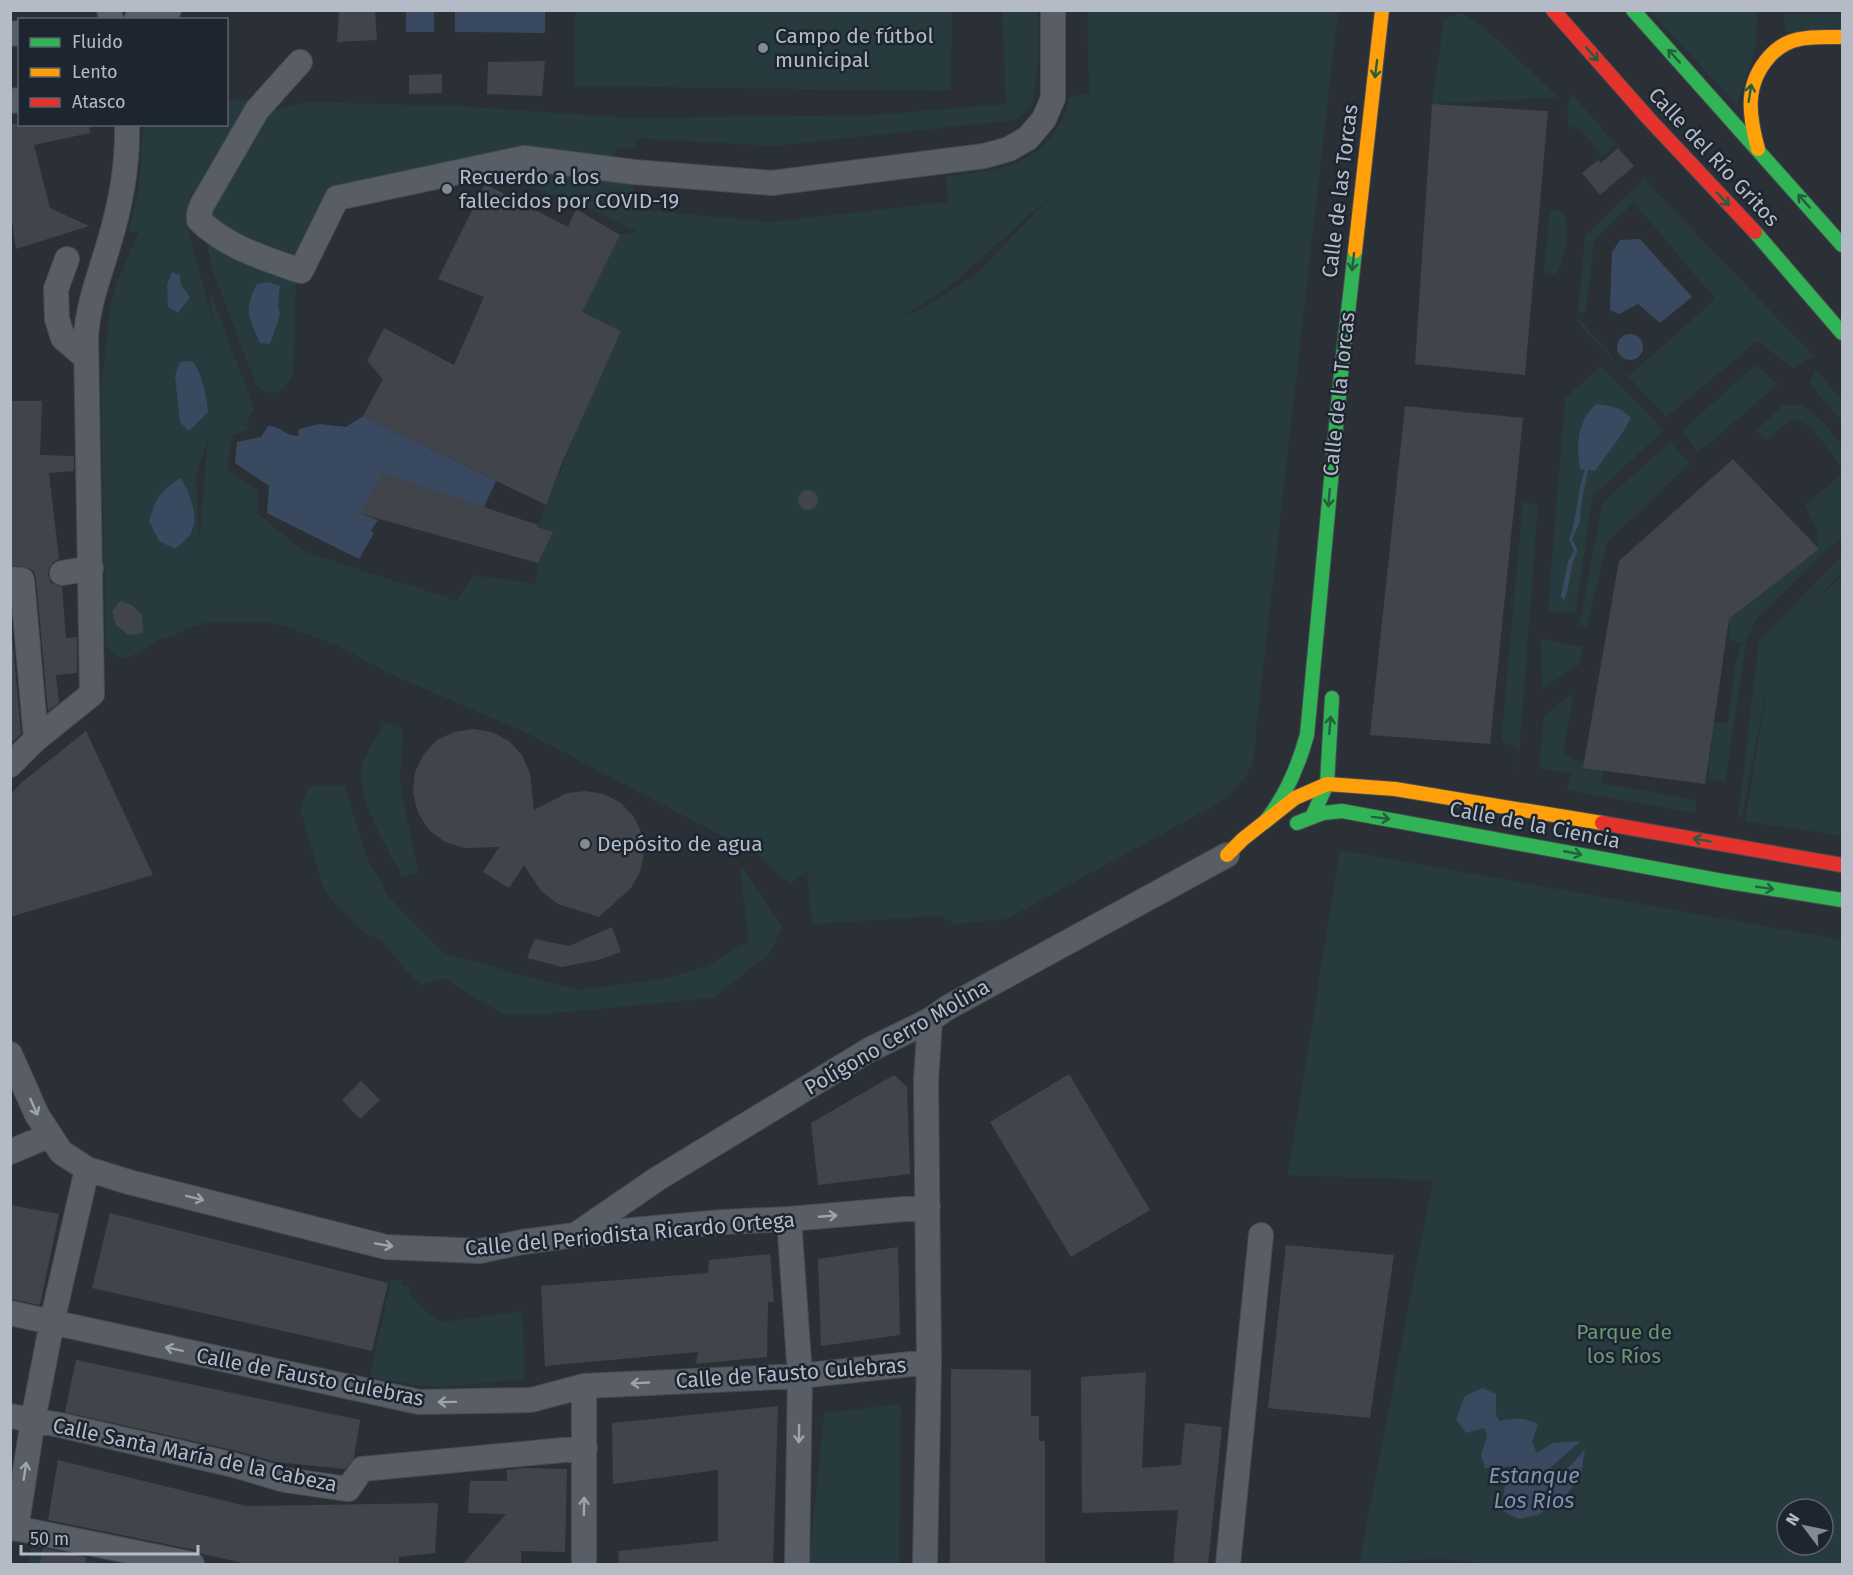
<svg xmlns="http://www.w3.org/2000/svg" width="1853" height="1575" font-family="'Fira Sans',sans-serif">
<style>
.green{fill:#273a3d;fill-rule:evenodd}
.water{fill:#394960}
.building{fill:#41454b}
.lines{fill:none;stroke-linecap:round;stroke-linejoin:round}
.street-casing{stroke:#484c51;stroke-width:26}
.fast-casing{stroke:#484c51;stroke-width:16}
.slow-casing{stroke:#484c51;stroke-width:16}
.jam-casing{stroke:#484c51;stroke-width:16}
.street{stroke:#595d65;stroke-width:24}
.fast{stroke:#30b455;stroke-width:14}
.slow{stroke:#ff9f0a;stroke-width:14}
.jam{stroke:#e5322d;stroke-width:14}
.oneway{stroke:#255e3f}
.oneway2{stroke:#9da4ae}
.poi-dot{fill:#848a94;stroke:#1d2531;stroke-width:2}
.labels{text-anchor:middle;stroke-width:5;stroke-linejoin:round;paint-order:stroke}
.poi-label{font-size:21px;fill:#b4bbc7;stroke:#1d2531;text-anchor:start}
.street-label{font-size:21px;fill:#b4bbc7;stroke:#1d2531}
.park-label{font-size:21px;fill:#6b9775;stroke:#1d2531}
.water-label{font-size:22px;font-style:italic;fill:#7c92ae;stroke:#1d2531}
</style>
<rect width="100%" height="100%" fill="#2a3036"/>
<path class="green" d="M1731,10L1757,13L1756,47L1737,105L1650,11Z
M575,11H952L951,91L574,86Z
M1002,11H1038L1039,55L1032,106L1015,120L773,146L636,138L635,147L616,149L613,165L634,172L632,209L771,222L948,202L946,176C993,171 1034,168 1060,124C1065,116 1067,106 1070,97L1089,94L1087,11H1338L1256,731C1255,769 1250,775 1224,800L1007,919L955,924L938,916L812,924L807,872L789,884L762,857L529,734L386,672L339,646L290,628L271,623L208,622L159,640L125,660L111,652L106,644L101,394L110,309L117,282L139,232H129L139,187L143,125L226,124L227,100L254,99L271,111L307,102L456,106L630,118L874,115L1006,104ZM524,159L527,186L590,209L636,231L620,235L582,312L621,331L550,419L576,432L537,527L553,533L538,563L536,584L473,575L457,601L303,551L257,513L259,491L227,471L232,436L249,429L246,424L254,408L209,288L213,320L189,234L195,199L208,229L301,271L338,198ZM1054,193L974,276L925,307L904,316L949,287ZM209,437L207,450L199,541L196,474Z
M1463,12L1504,45L1558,97L1432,104L1444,19Z
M1784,14L1842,15V28L1785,32Z
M1572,94L1615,144L1602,157L1583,132L1568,126L1567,106Z
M1644,179L1814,356L1793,368L1757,341L1666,417L1576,321L1578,317L1629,376L1715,299L1634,202L1594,241L1586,312H1578L1585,236Z
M1550,210L1563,211C1571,228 1566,258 1556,275L1544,272Z
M216,240L296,280L293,374L284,388L273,394L260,389L256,385L213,271L207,245Z
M1755,365L1778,384L1698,453L1682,431Z
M1601,366L1664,430L1592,497L1576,612L1548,611L1565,398Z
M1816,370L1842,400V422L1809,383Z
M1783,405H1802L1825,423L1842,446V469L1811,426L1793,419L1766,440L1756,431Z
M1670,442L1690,463L1607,543L1587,627L1579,625L1603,502Z
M1842,473V536L1757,618L1746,642L1725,782L1708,779L1713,722L1728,723L1735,667L1741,643L1729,640V619L1818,549L1817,531L1805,505Z
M1523,502L1538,504L1517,781L1518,748L1501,741Z
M1842,556V573L1800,613L1842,576V836L1745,821L1768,680L1742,817L1738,818L1759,640Z
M1541,639L1583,647L1579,665L1542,689Z
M1574,692L1563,752L1573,760L1604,764L1601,783L1696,800L1695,813L1567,790L1571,773L1539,769L1544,716Z
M384,723L403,729L400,784L418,872L402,876C388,849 358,800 361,769C362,760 379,733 384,723Z
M344,785L368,860L389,897L443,953L577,990L664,979L707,966L749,941L741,879L740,864L782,927L770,953L713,998L545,1014H502L444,978L421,985L400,964L384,941L365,933L331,899L322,884L300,809L309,786Z
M1340,850L1842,940V1564H1485C1463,1560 1437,1558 1415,1560C1396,1562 1379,1564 1359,1564L1433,1180L1288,1175ZM1787,1509H1823V1545H1787Z
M391,1280H403L402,1286L410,1287L409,1294L425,1311L442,1322L522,1311L525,1379L440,1387L414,1385L370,1377Z
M901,1404L899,1564H809L824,1413Z
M31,1548L108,1564H28Z"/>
<path class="water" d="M406,11H434V32H406Z
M455,11H545V33L455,32Z
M1640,239L1692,297L1660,323L1638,304L1619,314L1610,310L1612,252L1620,240Z
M172,272L180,275L181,285L190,297L178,313L168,307L167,284Z
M269,282L280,286L278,305L280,315L270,344L260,343C249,317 243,311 257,284Z
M1617 347a13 13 0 1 1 26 0a13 13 0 1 1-26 0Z
M193,361C203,378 206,393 208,412L189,431L180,422L175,376L180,362Z
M1596,404C1610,406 1622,407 1631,418L1622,434L1595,471L1588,470L1581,505L1580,522L1572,539L1578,551C1569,566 1571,584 1564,601L1561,596L1568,561L1574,551L1569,540C1578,517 1576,493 1585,470L1580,469C1576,445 1577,421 1596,404Z
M363,416L496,481L484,507L382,473L361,514L378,520L371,530L374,533L359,559L267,513L269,486L235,463L237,442L261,437L268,426C282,426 285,436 298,436L299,429L319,424L346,427Z
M181,478C190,494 200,517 190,535C186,540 180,545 175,549L159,541L149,521C156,499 160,490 181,478Z
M1483,1388L1496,1394V1414L1499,1421C1514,1418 1523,1417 1538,1424L1532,1442L1537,1453L1552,1443L1581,1441L1551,1467L1558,1475L1571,1465L1585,1449L1581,1474L1562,1501L1538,1515L1518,1519L1501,1510L1505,1486L1516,1466L1485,1468L1481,1455L1487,1437L1484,1428L1466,1433L1456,1419L1465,1396Z"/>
<path class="building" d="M339,10H375L377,40L337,42Z
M545,61L542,96L487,94L488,62Z
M442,74V93L409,94V75Z
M1432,104L1548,111L1525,375L1415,364Z
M10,124H89L90,133L34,145L50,208L89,226L16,249L10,207Z
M1618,148L1634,166L1600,195L1582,173L1598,160L1601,163Z
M485,184L568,227L576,209L620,235L582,312L621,331L562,463L546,505L363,416L383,379L367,361L384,328L454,365L484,297L438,279Z
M10,401H42L40,455L74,456V471L49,473L59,559L53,562L49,568L48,575L51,583L62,587L66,638L77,637V673L56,675L59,703L48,711L36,578L34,572L29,568L10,565Z
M1405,406L1523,418L1490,744L1370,735Z
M1733,459L1819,549L1729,619L1705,784L1583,768L1619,561Z
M382,473L538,525L537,527L553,532L538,563L361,514Z
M798 500a10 10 0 1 1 20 0a10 10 0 1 1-20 0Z
M120,601L132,605L142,615L143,633L128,635L116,625L112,611Z
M10,612L21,734L10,744Z
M473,729L492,732L509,741L522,755L530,773L534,810L567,793L586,791L604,794L621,803L634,817L642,834L644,853L640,872L631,888L599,917L558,904L541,891L524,865L509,888L483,872L499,847L465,848L445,842L429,830L418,813L413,793L415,772L424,754L437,740L454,732Z
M86,731L153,875L10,917V795L21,783Z
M612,927L621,952L598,960L562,967L527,958L535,939L569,946Z
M1069,1074L1150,1210L1071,1257L990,1122Z
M894,1075L907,1087L910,1174L818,1185L811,1123Z
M361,1081L380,1100L360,1119L342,1100Z
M10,1205L59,1214L40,1305L10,1299Z
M110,1213L388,1283L372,1351L92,1288Z
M1286,1245L1394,1255L1370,1418L1268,1408Z
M898,1247L900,1335L821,1346L818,1259Z
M770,1254L774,1302H768L767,1357L696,1364L698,1352L545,1366L541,1286L708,1273L709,1260Z
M76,1360L360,1420L354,1458L345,1469L276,1462L237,1451L65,1412Z
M951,1369L1031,1370V1416H1039V1441H1045V1564H950Z
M1146,1372L1142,1468L1181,1465L1185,1423L1222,1427L1208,1564H1173L1178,1510L1082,1513L1081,1377Z
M778,1406L773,1564H619L618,1551L718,1541V1470L613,1484L612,1423Z
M58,1460L246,1506L438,1503L435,1553L399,1557V1564H248L202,1554L195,1550L48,1520Z
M523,1468L567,1469L565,1552L521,1551V1564H463L506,1514L468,1513L470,1481H507V1470Z
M43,1548L86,1557L85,1564H40Z"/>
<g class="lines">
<defs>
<path id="street" d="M109,10L111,20
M136,20L169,10
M10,34L20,33
M300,62L257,110L202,205L199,214V220C226,247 266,259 301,271L337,198L524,158L634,172L772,183L984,156L1009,149L1028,138L1044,119L1053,98V10
M10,101L20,100
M67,259L56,289L57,319L63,338L86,358
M62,573L91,568
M10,579L22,580L36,739
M10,765L36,739L92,694L86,337C88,303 100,275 109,243C121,204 128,166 127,124
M10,1054L37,1115L61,1152L87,1169L129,1182L386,1247L480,1251L522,1242L576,1235L723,1222L789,1219L928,1207
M10,1152L50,1135
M789,1219L800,1376L797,1564
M577,1234L657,1179L869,1050L930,1020L947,1008L1227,855
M10,1313L419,1402L531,1400L584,1386L800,1376L929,1362
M10,1416L60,1425L234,1465L285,1480L348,1489L362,1469L585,1448
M10,1527L192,1564
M16,1529L33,1420L52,1322L87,1169
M584,1564V1386
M925,1564L929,1362L926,1081L930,1020
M1228,1564L1261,1235"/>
<path id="fast" d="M1633,10L1842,245
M1755,232L1842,333
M1312,817L1327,784L1332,698
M1265,822C1286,796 1298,767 1307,735L1341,374L1355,251
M1297,823L1323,813L1342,811L1723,881L1842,900"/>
<path id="slow" d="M1758,149C1749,116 1744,85 1769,57C1777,48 1788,41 1800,39C1814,36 1828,37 1842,37
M1355,251L1382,10
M1227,855L1243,839L1295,798L1327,784L1395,789L1602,823"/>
<path id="jam" d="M1553,10L1649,119L1755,232
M1602,823L1842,865"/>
</defs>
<use href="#street" class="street-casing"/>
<use href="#fast" class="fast-casing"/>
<use href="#slow" class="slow-casing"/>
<use href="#jam" class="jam-casing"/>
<use href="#street" class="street"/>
<use href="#fast" class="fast"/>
<use href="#slow" class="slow"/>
<use href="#jam" class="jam"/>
</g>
<defs><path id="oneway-shaft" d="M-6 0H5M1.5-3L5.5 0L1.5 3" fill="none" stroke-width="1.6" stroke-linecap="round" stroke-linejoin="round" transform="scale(1.5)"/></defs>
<g class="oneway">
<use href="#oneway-shaft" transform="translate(1592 54) rotate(49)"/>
<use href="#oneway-shaft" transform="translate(1674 56) rotate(-132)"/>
<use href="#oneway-shaft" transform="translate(1376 69) rotate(97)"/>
<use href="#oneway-shaft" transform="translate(1750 93) rotate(-81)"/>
<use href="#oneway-shaft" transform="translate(1723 199) rotate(47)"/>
<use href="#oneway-shaft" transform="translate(1804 201) rotate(-132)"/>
<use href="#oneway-shaft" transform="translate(1353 262) rotate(97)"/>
<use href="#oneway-shaft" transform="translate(1329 498) rotate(95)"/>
<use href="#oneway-shaft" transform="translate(1330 725) rotate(-85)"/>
<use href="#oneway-shaft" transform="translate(1381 818) rotate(7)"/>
<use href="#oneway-shaft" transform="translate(1702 840) rotate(-170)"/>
<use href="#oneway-shaft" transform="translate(1573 853) rotate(11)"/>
<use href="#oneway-shaft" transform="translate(1765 888) rotate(9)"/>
</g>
<g class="oneway2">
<use href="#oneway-shaft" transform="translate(34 1107) rotate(66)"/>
<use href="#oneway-shaft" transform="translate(195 1198) rotate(14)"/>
<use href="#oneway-shaft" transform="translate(828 1216) rotate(-5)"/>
<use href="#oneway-shaft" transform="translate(384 1245) rotate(10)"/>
<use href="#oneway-shaft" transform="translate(174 1349) rotate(-168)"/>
<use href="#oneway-shaft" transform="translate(640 1383) rotate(177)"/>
<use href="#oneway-shaft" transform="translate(447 1402) rotate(179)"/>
<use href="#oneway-shaft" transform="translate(799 1434) rotate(91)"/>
<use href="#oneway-shaft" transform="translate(25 1471) rotate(-81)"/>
<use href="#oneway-shaft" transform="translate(584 1506) rotate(-89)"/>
</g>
<g class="poi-dot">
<circle cx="763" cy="48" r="6"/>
<circle cx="447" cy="189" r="6"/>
<circle cx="585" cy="844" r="6"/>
</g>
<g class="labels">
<g class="poi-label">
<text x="775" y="43">Campo de fútbol<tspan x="775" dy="24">municipal</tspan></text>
<text x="459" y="184">Recuerdo a los<tspan x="459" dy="24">fallecidos por COVID-19</tspan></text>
<text x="597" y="851">Depósito de agua</text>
</g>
<g class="street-label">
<text transform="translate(1714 157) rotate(47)" y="7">Calle del Río Gritos</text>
<text transform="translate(1340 191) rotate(-83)" y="7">Calle de las Torcas</text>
<text transform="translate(1339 394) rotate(-84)" y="7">Calle de la Torcas</text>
<text transform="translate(1535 825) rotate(11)" y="7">Calle de la Ciencia</text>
<text transform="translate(897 1037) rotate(-30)" y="7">Polígono Cerro Molina</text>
<text transform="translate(630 1234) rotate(-5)" y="7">Calle del Periodista Ricardo Ortega</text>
<text transform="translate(791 1373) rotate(-4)" y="7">Calle de Fausto Culebras</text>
<text transform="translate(310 1377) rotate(11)" y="7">Calle de Fausto Culebras</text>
<text transform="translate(195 1455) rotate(12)" y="7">Calle Santa María de la Cabeza</text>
</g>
<g class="park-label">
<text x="1624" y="1339">Parque de<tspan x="1624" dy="24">los Ríos</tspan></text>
</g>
<g class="water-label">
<text x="1534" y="1483">Estanque<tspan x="1534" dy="25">Los Rios</tspan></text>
</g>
</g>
<rect width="1853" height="1575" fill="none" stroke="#b4bbc7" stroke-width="24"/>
<rect x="18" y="18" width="210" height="108" fill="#1d2531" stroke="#59616d" stroke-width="1.5"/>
<rect x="30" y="38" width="30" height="9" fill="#30b455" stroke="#59616d" stroke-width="1.5"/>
<text x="72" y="48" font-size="18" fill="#b4bbc7">Fluido</text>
<rect x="30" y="68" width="30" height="9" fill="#ff9f0a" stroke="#59616d" stroke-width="1.5"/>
<text x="72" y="78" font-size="18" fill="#b4bbc7">Lento</text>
<rect x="30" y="98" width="30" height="9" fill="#e5322d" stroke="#59616d" stroke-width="1.5"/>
<text x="72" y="108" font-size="18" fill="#b4bbc7">Atasco</text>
<g transform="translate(1805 1527) rotate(302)"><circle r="28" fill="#1d2531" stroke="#59616d" stroke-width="1.5"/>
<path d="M0-4.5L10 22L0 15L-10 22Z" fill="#848a94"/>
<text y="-9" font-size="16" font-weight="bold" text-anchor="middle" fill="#b4bbc7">N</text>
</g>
<path d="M21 1545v9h177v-9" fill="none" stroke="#b4bbc7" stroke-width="3"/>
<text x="30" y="1545" font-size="18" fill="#b4bbc7" stroke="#1d2531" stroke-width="4.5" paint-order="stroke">50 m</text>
</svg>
